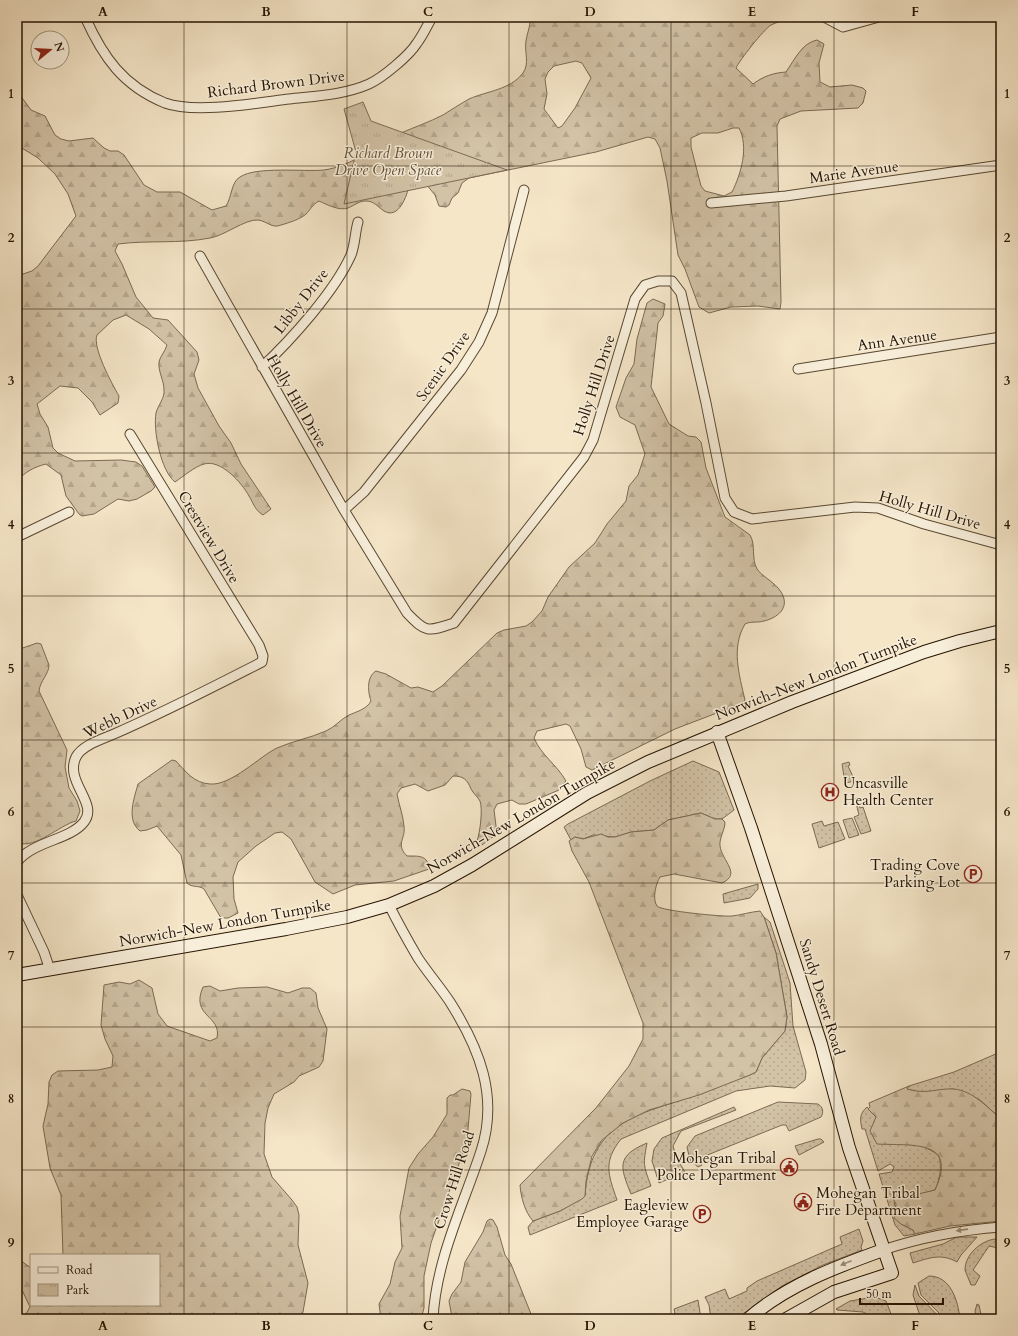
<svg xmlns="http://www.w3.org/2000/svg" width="1018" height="1336" font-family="Cardo,serif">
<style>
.grass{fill:url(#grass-dots);stroke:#7c6a53}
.forest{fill:url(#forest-firs);stroke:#7c6a53;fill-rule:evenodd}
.park{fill:url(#park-tufts);stroke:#7c6a53}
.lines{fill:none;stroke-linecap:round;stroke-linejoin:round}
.minor-casing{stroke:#594832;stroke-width:11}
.secondary-casing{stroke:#251300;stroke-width:14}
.minor{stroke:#f8efdb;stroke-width:9}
.secondary{stroke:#f8efdb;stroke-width:12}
.oneway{fill:#998c78}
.grid{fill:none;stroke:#251300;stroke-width:1;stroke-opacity:0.55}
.labels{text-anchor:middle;stroke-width:3;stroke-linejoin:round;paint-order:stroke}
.street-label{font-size:15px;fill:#251300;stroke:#f8efdb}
.park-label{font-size:15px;font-style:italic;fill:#62503a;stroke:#f8efdb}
.poi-label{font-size:15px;fill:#251300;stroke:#f8efdb;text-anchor:end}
.neatline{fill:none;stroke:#251300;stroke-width:1.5}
.grid-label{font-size:13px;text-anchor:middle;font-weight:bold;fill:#251300}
</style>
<defs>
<pattern id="grass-dots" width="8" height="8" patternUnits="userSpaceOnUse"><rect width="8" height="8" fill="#d2c2a6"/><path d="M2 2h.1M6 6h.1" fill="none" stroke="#b4a68d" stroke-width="1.8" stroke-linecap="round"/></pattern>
<pattern id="forest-firs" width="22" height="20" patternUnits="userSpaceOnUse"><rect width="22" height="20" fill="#d2c2a6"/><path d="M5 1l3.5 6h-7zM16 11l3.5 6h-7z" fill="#b4a68d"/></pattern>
<pattern id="park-tufts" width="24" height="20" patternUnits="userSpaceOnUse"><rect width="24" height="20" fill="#d2c2a6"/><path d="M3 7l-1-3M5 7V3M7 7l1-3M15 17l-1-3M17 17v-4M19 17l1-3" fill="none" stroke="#b4a68d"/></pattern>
</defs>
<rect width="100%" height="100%" fill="#f5e6c8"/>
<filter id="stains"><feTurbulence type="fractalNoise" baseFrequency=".005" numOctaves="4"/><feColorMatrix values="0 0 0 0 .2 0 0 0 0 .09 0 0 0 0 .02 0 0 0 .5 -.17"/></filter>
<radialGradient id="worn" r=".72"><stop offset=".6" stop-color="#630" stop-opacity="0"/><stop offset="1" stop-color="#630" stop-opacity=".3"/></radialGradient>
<path class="grass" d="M693,761L719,772L734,810L722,819H715L701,813L668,820L654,830L631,832L615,837L593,835L583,839L575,837L571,840L564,827L568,824L650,781Z
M849,762L850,765L848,766L855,781L845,783L842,764Z
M857,798L860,808L863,807L871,831L861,834L854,817L859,815L855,799Z
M852,818L859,835L849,838L843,820Z
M822,821L824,826L838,822L845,839L819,848L812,824Z
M758,884V889L750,898L724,903L723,894Z
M764,917L770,922L790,983L793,1026L806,1072L805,1080L795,1088L770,1086L736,1091L621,1139C603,1162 608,1174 617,1200L530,1235L528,1227L533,1221L560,1211L585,1196C590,1121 637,1115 697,1095C708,1092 717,1086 728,1082C738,1079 747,1077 756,1072L762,1058L785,1031L787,1017L776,953Z
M998,1053H1001V1119L980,1100L953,1089L921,1093L907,1089L909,1086L954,1072Z
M778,1102L818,1104C823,1107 824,1112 821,1117L789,1131L786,1125H782L700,1158L702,1165L698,1167L690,1160L687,1147L695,1136Z
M734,1107L736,1110L681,1131L673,1146L677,1159L685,1172L659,1183L652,1161L654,1149L662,1138Z
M867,1107L876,1117L882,1144C902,1141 924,1143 939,1156C942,1168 940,1178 935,1190L894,1202L896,1209L894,1214L901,1224L913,1230L915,1234L904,1236L895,1225L879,1174L892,1172L894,1167L890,1164L878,1171L865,1129H862C860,1120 859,1114 867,1107Z
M818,1139H821L824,1142L799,1155L795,1146Z
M647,1143C643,1165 643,1164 651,1186L631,1194C620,1167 616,1156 647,1143Z
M859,1229L863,1241L861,1247L862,1250L823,1265L782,1286L736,1319H711L709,1305L705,1297L725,1289L729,1299L747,1291V1288L757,1281L842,1244L840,1237Z
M957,1237H977L961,1255L957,1262C941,1253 929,1258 913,1263L910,1253L943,1244Z
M995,1239L999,1244L998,1248L989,1246L973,1270L980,1276L975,1285H971L965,1270C965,1255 980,1241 995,1239Z
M929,1276C951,1276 958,1301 960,1319H945L921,1295L918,1283Z
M915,1285L919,1296L941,1319H921L913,1295Z
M875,1297L886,1301L893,1319H876L863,1312L837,1310L836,1309L850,1301Z
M698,1300L701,1319H676L674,1309Z
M977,1304L979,1305L982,1319H977L975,1311Z"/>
<path class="forest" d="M530,17H788C783,21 777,22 771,25C764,29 739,61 736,68L753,84C764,76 773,73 786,72C795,59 802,43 817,40L824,44L819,63L820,82L830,87L852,85L863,88L866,91L863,103L858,108L801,111L780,119L777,126L781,302L780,309L758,306L731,307L709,313L699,307L685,269L678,255L667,181L660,148L655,139L648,137L596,152L469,178L462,183L458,193L452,198L449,205L446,207L439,206L435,195L426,184L409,186C407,195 399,220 384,211C378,207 374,201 366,201C359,201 355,205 348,208C339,211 328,205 319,201C312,205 311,209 306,214C301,219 288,223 281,225C272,229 267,221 258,220C245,219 224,236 210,238C180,244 148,240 118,244L115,251L122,264L136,297L153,318L168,320L197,352L199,360L194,374L198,388L219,426L231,443L241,464L271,509L263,515C254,509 254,504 249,496C242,483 221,459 204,464C194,467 184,476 175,482C161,471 153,431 156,413C158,405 165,398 164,390C164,380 158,372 159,362C160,356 165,352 167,345L149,329L126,315L113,320L97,335C92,347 112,384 119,396L118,403L100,415L92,402L78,388L60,386L37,404L40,414L48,427L53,448L58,453L75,461L121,460L136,462L142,466L155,487L151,491L137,499L129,501L118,499L94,514L82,516L79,514L66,496L61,475L46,464C34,467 25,472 17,481V276L32,271L38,266L76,216L68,194L55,174L38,158L17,145V91L31,110L45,116L55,135L61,139L69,141L93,138L104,148L110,151H118L124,155L144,185L157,192H180L212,210L226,206C232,197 231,182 240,177C256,166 304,172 324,170C353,166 376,145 401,133C415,127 429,122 443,115C451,110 460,104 469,99C487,91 510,90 523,73C530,63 524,52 526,41C527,33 531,25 530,17ZM576,61L582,63L591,78L575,108L562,126L558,128L544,109L547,94L545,79L548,72L554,66ZM733,128H739C749,147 741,174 732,192L724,196L705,191L701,186L691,147V138L702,133H718Z
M653,299L665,304L663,316L658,323L651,387L669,424L688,436L696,437L701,442L706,468L725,517L750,535C756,545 751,558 757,569C762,576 772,581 778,588C792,604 781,617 764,621C757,623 751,621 745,624C731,648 739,674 745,700L743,703L675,729L592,770L586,767L581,749L570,726L566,724L537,731L534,738C541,755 557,765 566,781L559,790L526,804H519L512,800L497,804L494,810L497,834L479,847L477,841C480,833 483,809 480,801C478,797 473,793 471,789C467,779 463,776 453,776L445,785L428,791L415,784L401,788L397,794C399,805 403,815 404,826C406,839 395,844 407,856C419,856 428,855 429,869L394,881L355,885L333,894L315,882L291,839L282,832L275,833L256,846L238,862L233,877L234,899L238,913L228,918H221L204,889C199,885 192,888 187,883L181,855L157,826L147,830L140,831C126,820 134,799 138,784L172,760L176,761C186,772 194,783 210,784C231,786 260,756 277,748C293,741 310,738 326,731C335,727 341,719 349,715C356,712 367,709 371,701C368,693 366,677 376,671L386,674L411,688L418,687L433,692L442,686L497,633L504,630L526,626L532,622L542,611L548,597L569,567L595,543L607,524L626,501L629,486L638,475L645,454L635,425L620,417L616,407L626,378L634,364L637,339L647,303Z
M37,643L41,644L49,665C49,674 40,681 39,691L67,750L65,767L69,788L77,801L80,811L76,821C60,825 35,849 19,843L17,837V650Z
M701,813L715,819H722L725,822C725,830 719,838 720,846C722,861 742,874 722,883L674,874L660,877C656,883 652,899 657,906C661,911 724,917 732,916C741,915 750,912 760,911L764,917L776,953L787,1017L785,1031L762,1058L756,1072L750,1075L699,1095L649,1110L623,1123L602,1140L592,1156L586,1181L585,1196L582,1199L560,1211L533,1221C525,1212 521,1198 520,1185L596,1108L629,1066L643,1039V1023L589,882L572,851L569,841L575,837L583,839L601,834L608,837H615L631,832L654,830L668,820Z
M139,980L152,988L158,1014L167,1026L210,1041L217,1038C222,1015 190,1017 203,987L210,986L220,991L238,988L267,987L288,993L302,988H310L316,993L318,1008L327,1029L323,1061L319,1067L299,1076L294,1082L274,1094L268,1108L265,1123L264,1154L272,1177L292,1200L297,1207L299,1215L298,1245L308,1283L303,1312L300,1319H23L30,1307L22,1290L17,1289V1258L31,1268V1305H159V1255H63L61,1195L50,1168L43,1126L48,1104L49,1082L52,1075L58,1071L98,1070L112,1067L113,1056L105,1039L101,1025L104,985L119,982L130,984Z
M909,1086L907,1089C927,1095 936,1088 954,1089C973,1091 987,1107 1001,1119V1221L950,1226L915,1234L913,1230L901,1224L894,1218L896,1204L892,1197L910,1196L935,1190C959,1138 910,1146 877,1144L870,1131L876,1117L868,1109L870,1107L869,1103Z
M462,1089L470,1091L471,1094L467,1141L431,1243L424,1276V1308L421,1319H381L379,1304L390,1284L395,1262L402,1248L400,1216L409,1168L418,1154L433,1137L447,1114V1098L450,1095H453Z
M490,1219L493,1220L497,1227L505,1255L511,1264L533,1319H454L452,1317L449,1301L452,1294L461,1282L465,1262L483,1232L487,1221Z"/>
<path class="park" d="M363,102L371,121L507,170L344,204L356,152L344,109Z"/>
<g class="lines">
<defs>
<path id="minor" d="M85,17C103,57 123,86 165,103C195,114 257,103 289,99C315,96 344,95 369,84C382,78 409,56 417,43C423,35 427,26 432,17
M824,17L843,27L879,17
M711,203L786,196L1001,165
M200,256L344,510L407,613C426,633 428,632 454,623L584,457L593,440L635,299L645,285L658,281H672L681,293L706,403L725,498L734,512L752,519L855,507L878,508L924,524L1001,545
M262,367C291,340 335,291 351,255C355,245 355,232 358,222
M798,369L1001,337
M344,510L364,492L461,370L479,342L492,313L524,190
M17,537L69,512
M17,862C33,841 70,840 84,822C99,803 64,782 76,757C82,745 103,739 114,734C165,712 213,687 262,662L263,656L259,645L130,434
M17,895L44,952L50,970
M389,905C398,923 408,941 418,958C428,973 440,987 450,1002C479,1048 499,1096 481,1151C463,1206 436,1260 433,1319
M883,1250C922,1237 960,1230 1001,1227"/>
<path id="secondary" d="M717,732L751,828L821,1044L849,1148L892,1273L834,1292L786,1319
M17,975L286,929L347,917L389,905L434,886L472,865L587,793L648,762L792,702L924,652L960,641L1001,631
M748,1319C787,1285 836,1267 883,1250"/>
</defs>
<use href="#minor" class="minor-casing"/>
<use href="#secondary" class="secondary-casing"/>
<use href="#minor" class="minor"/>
<use href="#secondary" class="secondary"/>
</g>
<defs><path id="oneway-solid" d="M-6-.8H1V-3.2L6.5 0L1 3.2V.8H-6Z"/></defs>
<g class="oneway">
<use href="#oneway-solid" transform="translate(962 1230) rotate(172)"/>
<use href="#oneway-solid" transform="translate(846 1263) rotate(158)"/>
</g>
<path class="grid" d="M184,17V1319M347,17V1319M509,17V1319M671,17V1319M834,17V1319M17,166H1001M17,309H1001M17,453H1001M17,596H1001M17,740H1001M17,883H1001M17,1027H1001M17,1170H1001"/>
<defs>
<symbol id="hospital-ring" viewBox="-11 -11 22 22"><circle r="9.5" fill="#f8efdb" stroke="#8f2418" stroke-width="1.5"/><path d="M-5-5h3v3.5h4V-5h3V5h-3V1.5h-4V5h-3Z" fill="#8f2418"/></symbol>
<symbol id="parking-ring" viewBox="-11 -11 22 22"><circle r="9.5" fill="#f8efdb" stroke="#8f2418" stroke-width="1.5"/><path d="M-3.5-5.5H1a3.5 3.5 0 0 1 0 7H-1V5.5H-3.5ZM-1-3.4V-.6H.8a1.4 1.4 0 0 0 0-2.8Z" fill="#8f2418"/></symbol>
<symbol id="civic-ring" viewBox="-11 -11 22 22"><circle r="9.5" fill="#f8efdb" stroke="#8f2418" stroke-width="1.5"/><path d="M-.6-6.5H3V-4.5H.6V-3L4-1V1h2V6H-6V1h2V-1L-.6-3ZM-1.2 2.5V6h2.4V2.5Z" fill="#8f2418"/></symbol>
</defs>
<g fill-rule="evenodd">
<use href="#hospital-ring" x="820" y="782" width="20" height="20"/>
<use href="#parking-ring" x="963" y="864" width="20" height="20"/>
<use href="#civic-ring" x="779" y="1157" width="20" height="20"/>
<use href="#civic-ring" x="793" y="1192" width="20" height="20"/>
<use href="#parking-ring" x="692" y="1204" width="20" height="20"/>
</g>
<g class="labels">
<g class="street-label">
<text transform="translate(276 84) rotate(-7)" y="5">Richard Brown Drive</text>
<text transform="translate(854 172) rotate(-8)" y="5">Marie Avenue</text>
<text transform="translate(301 301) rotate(-52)" y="5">Libby Drive</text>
<text transform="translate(897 340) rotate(-8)" y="5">Ann Avenue</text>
<text transform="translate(443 366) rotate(-55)" y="5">Scenic Drive</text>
<text transform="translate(594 385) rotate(-72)" y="5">Holly Hill Drive</text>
<text transform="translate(297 401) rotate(60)" y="5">Holly Hill Drive</text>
<text transform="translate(930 510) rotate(16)" y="5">Holly Hill Drive</text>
<text transform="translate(209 537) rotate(59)" y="5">Crestview Drive</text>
<text transform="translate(816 677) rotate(-21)" y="5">Norwich-New London Turnpike</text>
<text transform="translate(120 717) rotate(-25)" y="5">Webb Drive</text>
<text transform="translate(521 816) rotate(-30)" y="5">Norwich-New London Turnpike</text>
<text transform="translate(225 923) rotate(-10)" y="5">Norwich-New London Turnpike</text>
<text transform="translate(822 997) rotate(73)" y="5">Sandy Desert Road</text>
<text transform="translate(454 1180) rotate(-72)" y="5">Crow Hill Road</text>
</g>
<g class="park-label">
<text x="388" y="158">Richard Brown<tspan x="388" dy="17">Drive Open Space</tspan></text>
</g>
<g class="poi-label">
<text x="843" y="788" text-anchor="start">Uncasville<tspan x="843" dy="17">Health Center</tspan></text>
<text x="960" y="870">Trading Cove<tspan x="960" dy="17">Parking Lot</tspan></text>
<text x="776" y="1163">Mohegan Tribal<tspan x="776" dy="17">Police Department</tspan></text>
<text x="816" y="1198" text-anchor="start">Mohegan Tribal<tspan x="816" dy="17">Fire Department</tspan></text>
<text x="689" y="1210">Eagleview<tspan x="689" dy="17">Employee Garage</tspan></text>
</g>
</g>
<rect width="1018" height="1336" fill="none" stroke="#f5e6c8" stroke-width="44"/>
<rect x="30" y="1254" width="130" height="52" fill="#f8efdb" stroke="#a49783"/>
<rect x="38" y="1267" width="20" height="6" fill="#f8efdb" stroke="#a49783"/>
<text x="66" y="1274" font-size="12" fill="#251300">Road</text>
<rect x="38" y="1284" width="20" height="12" fill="url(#park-tufts)" stroke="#a49783"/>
<text x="66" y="1294" font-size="12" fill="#251300">Park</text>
<g transform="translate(50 50) rotate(72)"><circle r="19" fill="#f8efdb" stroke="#a49783"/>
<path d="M0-3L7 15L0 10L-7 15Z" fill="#8f2418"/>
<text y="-6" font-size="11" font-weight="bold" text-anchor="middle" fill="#251300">N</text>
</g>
<path d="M860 1298v6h83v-6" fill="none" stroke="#251300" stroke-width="2"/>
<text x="866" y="1298" font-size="12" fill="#251300" stroke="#f8efdb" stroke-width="3" paint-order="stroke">50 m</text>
<rect x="22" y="22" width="974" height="1292" class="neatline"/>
<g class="grid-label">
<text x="103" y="16">A</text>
<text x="266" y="16">B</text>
<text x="428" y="16">C</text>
<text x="590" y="16">D</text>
<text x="752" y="16">E</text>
<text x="915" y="16">F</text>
<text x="11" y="98">1</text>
<text x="1007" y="98">1</text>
<text x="11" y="242">2</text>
<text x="1007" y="242">2</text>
<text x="11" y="385">3</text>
<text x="1007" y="385">3</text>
<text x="11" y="529">4</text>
<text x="1007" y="529">4</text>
<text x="11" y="673">5</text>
<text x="1007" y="673">5</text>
<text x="11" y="816">6</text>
<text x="1007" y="816">6</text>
<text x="11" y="960">7</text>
<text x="1007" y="960">7</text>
<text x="11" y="1103">8</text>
<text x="1007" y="1103">8</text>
<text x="11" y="1247">9</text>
<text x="1007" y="1247">9</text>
<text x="103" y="1330">A</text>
<text x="266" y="1330">B</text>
<text x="428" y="1330">C</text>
<text x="590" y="1330">D</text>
<text x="752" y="1330">E</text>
<text x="915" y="1330">F</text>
</g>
<rect width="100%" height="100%" filter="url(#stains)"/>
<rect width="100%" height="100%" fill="url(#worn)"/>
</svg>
